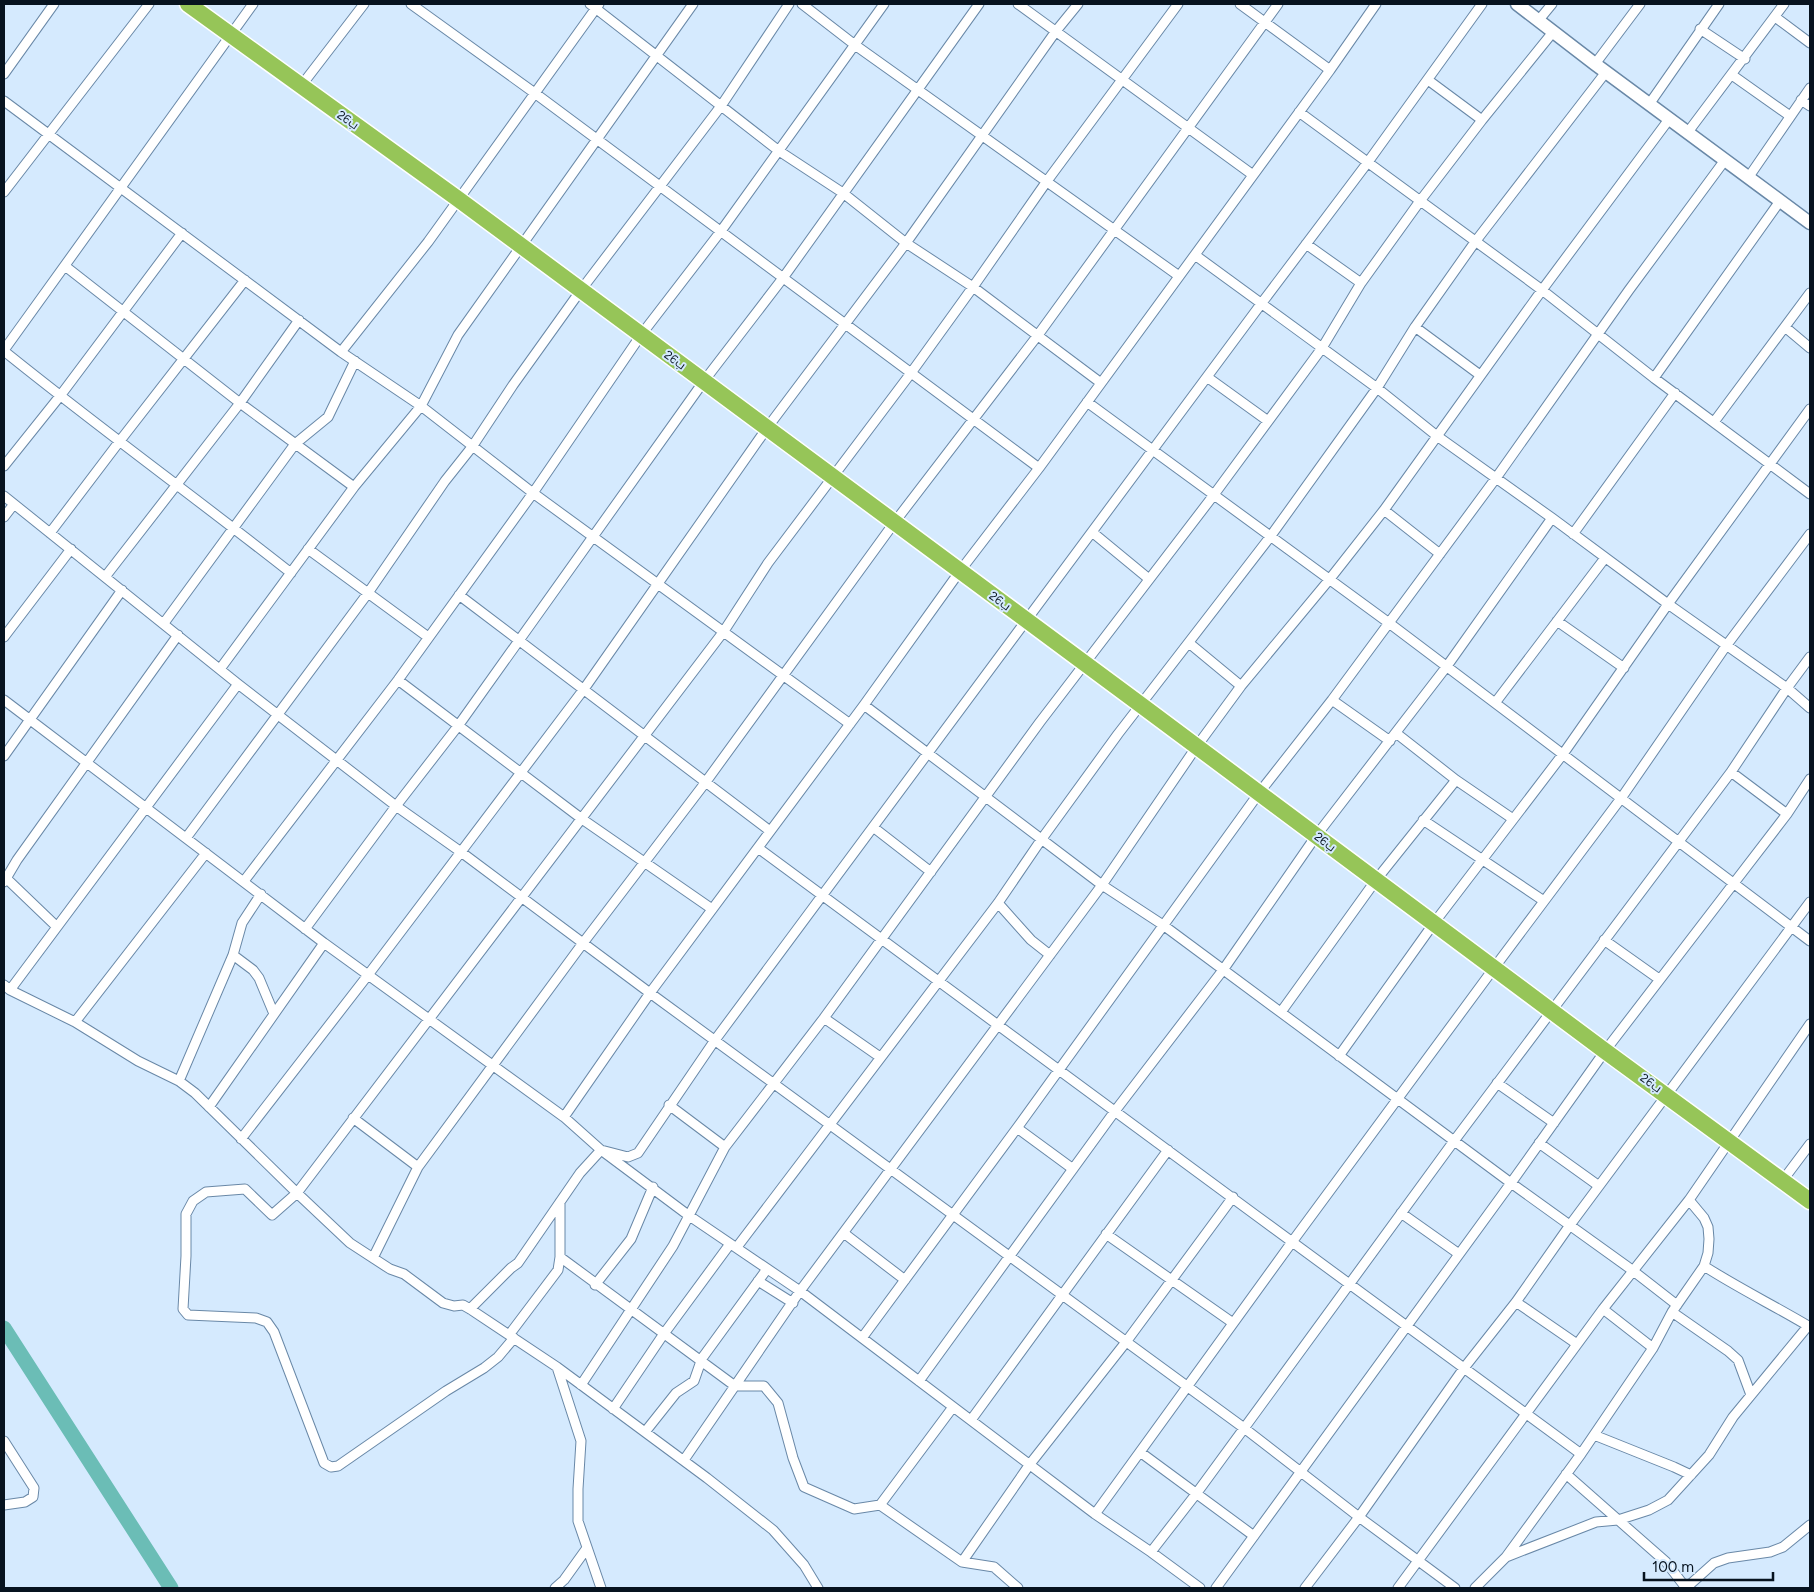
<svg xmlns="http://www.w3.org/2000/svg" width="1814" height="1592" font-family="Figtree,Cairo,sans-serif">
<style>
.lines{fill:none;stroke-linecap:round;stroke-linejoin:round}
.river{stroke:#6bbdb6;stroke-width:15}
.street-casing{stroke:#6988a7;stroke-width:11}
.secondary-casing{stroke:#6988a7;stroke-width:15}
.highway-casing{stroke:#fff;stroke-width:19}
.street{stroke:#fff;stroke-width:9}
.secondary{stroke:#fff;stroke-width:12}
.highway{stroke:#96c558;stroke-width:16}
.labels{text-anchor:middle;stroke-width:4;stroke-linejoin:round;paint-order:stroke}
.street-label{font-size:12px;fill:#07131f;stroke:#d5eafe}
</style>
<rect width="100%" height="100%" fill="#d5eafe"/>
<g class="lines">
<path class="river" d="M4,1328L171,1588"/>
<defs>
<path id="street" d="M411,4L536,94L1039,468
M590,4L779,151L843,193L906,243L973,287L1101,383
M802,4L855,45L1179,276
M1018,4L1253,175
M1240,4L1330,70
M1775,17L1810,43
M1538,21L1552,4
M1700,29L1745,59
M1595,64L1640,4
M4,74L54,4
M1732,75L1790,116
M1428,80L1482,120
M301,86L364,4
M1801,100L1810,106
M4,101L341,352L421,406L533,493L850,724
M1650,103L1719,4
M1299,112L1542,290L1654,378L1810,494
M1688,132L1784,4
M1748,178L1810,88
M4,192L149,4
M1306,244L1361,283
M1195,255L1377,388L1437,436L1552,518L1668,604L1787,688L1810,708
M65,266L240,403L354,487
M1415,327L1480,375
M1785,327L1810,348
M4,350L253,4
M4,351C98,427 196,498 291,573
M341,352L428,242L599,4
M1207,377L1268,421
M1654,378L1780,201
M1087,402L1389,623L1810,941
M1714,422L1810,293
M4,466L60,396L182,233
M4,496L238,684L396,806L461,852L650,993L1244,1428L1359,1517L1455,1588
M1384,510L1440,554
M4,517L14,504
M1092,532L1149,579
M50,533L119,442L245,280
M1573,534L1675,393
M308,549L428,637
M105,577L240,403L299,320
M459,595L770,831
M1557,621L1624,668
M164,623L295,444L328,417L355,361
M4,637L71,549
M1189,643L1241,686
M220,669L354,487L421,406L458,335L693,4
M398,680L582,819L712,909
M4,700L324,943L564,1117L601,1150L688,1215L800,1291L1095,1514L1151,1552L1200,1588
M1332,700L1390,741
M1495,703L1605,558
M864,705L1102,885L1163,925L1511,1183L1632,1270L1677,1305
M1396,733L1456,780L1513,819
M4,756L122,590
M1731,772L1787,814
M1423,820L1544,901
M873,827L931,872
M186,838L368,593L445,481L472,447L513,385L581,290L721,106L789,4
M758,848C1032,1050 1306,1253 1581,1454
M7,879L56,926
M244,881L398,680L533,493L641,335L721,231L884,4
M4,882L17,860L178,635
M998,903L1031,940L1050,955
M305,929L396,806L458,726L704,381L783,278L979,4
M1604,940L1659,979
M233,955L253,970L259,978L274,1014
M4,985L10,990L75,1022L138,1061L179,1081L195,1093L297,1193L350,1243L390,1269L404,1274L443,1303L454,1306L463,1305L470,1309L557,1367L581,1441L578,1489V1521L601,1588
M10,990L238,684
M1281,1012L1376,880L1456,780
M824,1018L880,1057
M75,1022L206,853
M1339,1056L1434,923L1563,754L1668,604L1810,409
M179,1081L233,955L242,923L261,894
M1497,1083L1554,1123
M669,1105L725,1147
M209,1107L324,943
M564,1117L650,993L864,705L960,571L1039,468L1330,70L1376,4
M353,1118L418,1167
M1017,1128L1073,1169
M241,1139L368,975L584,689L767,428L906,243L1056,31L1078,4
M1539,1143L1599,1186
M1783,1180L1810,1144
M1401,1213L1459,1254
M845,1234L905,1280
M1106,1234L1233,1323
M737,1247L998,903L1041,840L1118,734L1270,537L1377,388L1415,327L1475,242L1606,72
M560,1257L735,1386H764L778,1403L793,1458L804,1487L854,1509L880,1505L962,1562L994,1567L1018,1588
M373,1258L418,1167L583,943L705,783L894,523L1038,335L1278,4
M1704,1266C1738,1288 1775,1306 1810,1327
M758,1281L793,1303
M595,1285L631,1239L653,1187
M1516,1302L1577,1344
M470,1309L511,1268L518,1263L580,1173L601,1150L628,1157L638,1153L715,1040L1261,304L1368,162L1482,4
M1603,1309L1653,1348
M1672,1312L1728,1351L1738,1360L1751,1395
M509,1335L558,1270L560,1257V1202
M514,1338L498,1357L484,1368L446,1391L338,1466L331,1467L324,1463L274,1332L267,1322L256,1318L188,1315L183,1309L186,1256V1214L193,1201L206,1192L245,1189L272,1215L297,1193L724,631L768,563L911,373L973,287L1047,181L1178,4
M862,1338L1017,1128L1259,793L1332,700L1496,478L1629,290L1725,160
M700,1361L767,1269
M557,1367L707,1478L773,1530L804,1565L818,1588
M919,1381L1115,1111L1223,970L1316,836L1447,666L1552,518
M581,1385L673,1246L725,1147L824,1018L1040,722L1213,496L1322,348L1361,283L1420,201L1482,120L1553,32
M613,1409L663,1335L730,1244
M971,1420L1168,1150
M645,1432L676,1393L694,1381L701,1361
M1594,1435L1674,1467L1691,1475
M4,1441L34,1488L33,1497L25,1502L4,1505
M1140,1452L1254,1536
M684,1460L800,1291L1102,885L1197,746L1241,686L1329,580L1384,510L1542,290L1670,118
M1566,1474L1666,1562L1686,1588
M880,1505L953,1407
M1095,1514L1292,1242L1494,968L1622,797L1726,646L1810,534
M1151,1552L1196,1494L1454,1141L1731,772L1787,688L1810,657
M1506,1557L1596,1522L1618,1520L1649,1510L1668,1500L1709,1455L1733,1417L1808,1326
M962,1562L1030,1464L1126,1342L1233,1197
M555,1588L564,1580L587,1548
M1216,1588L1511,1183L1605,1051L1734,883L1787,814L1810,779
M1305,1588L1359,1517L1464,1368L1516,1302L1570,1225L1810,902
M1398,1588L1603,1309L1689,1200L1810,1024
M1475,1588L1506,1557L1581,1454L1653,1348L1672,1312L1704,1266L1708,1253L1709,1239L1708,1227L1704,1218L1689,1200
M1686,1588L1714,1563L1728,1558L1770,1552L1783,1547L1810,1525"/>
<path id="secondary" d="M1517,4L1595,64L1810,223"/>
<path id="highway" d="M188,4L458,199L1141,705L1605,1051L1810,1201"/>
</defs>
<use href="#street" class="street-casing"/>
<use href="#secondary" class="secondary-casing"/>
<use href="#highway" class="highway-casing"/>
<use href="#street" class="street"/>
<use href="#secondary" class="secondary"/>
<use href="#highway" class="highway"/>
</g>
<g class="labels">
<g class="street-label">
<text transform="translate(348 120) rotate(35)" y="4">26ب</text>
<text transform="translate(675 360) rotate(36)" y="4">26ب</text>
<text transform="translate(1000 601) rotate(36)" y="4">26ب</text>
<text transform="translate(1325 842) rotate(37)" y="4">26ب</text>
<text transform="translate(1651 1083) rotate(36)" y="4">26ب</text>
</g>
</g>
<rect width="1814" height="1592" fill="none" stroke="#07131f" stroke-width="10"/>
<path d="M1644 1572v8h129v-8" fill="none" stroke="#07131f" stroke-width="2.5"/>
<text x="1652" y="1572" font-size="15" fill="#07131f" stroke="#d5eafe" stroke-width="4" paint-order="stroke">100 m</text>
</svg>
